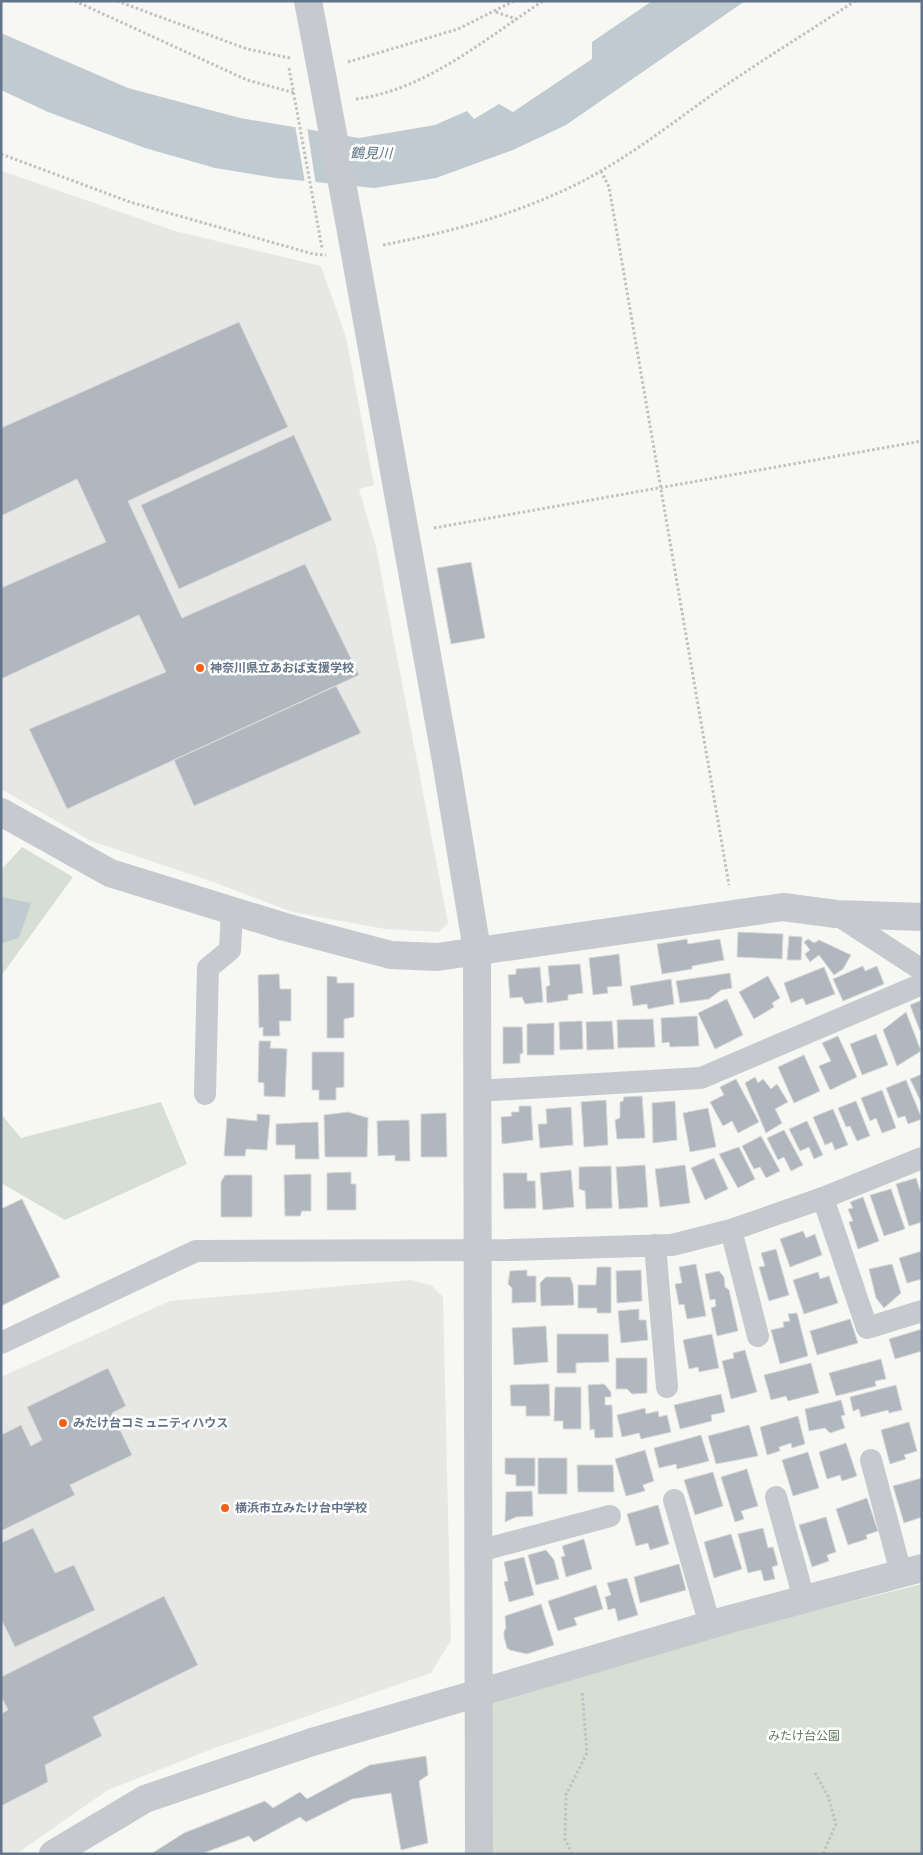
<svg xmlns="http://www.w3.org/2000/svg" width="923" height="1855" font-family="'PT Sans','Noto Sans JP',sans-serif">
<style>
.built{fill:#e7e8e6}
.green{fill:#d7dfd4}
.water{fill:#c0cbd1}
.pier{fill:#f7f7f3}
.building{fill:#b0b7bf;stroke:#d8d8d6}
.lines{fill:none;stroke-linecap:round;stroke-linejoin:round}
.path{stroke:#bfc1c4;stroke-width:3;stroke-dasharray:2.5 2.5;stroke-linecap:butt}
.minor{stroke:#c6c9ce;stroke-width:22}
.tertiary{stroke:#c6c9ce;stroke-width:28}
.path-bridge{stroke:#bfc1c4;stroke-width:3;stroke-dasharray:2.5 2.5;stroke-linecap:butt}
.tertiary-bridge{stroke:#c6c9ce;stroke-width:28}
.poi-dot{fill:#f65f15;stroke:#fff;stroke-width:2}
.labels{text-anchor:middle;stroke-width:5;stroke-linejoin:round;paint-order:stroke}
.poi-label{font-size:12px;font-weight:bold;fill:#637388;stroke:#fff;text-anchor:start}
.park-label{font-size:12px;fill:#61795e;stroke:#fff}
.water-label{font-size:14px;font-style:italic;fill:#5f7684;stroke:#fff}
</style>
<rect width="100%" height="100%" fill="#f7f7f3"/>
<path class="built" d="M2,171L175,231L321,266L346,337L374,485L359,489L376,547L448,923L439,932L385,929L292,912L216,883L91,841L1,789Z
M410,1280L431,1285L443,1297L451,1640L431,1673L212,1749L108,1790L16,1854H1V1377L170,1301Z"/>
<path class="green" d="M22,847L73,877L1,976V870Z
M161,1102L187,1164L65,1220L1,1183V1114L21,1138Z
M922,1584V1854H493L491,1704L734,1631Z"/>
<path class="water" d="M652,1H745L566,125L513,150L436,178L374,188L276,178L215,168L145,148L48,112L1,90V33L128,88L240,118L359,138L435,125L467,111L474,119L499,104L513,112L592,59V42Z
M1,897L31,903L19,938L2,943Z"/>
<path class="pier" d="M295,125L307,127L316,185L305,183Z"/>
<path class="building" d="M239,322L288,427L128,501L182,618L305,564L359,675L67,809L29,729L166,672L139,615L1,679V588L106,542L77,479L1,516V428Z
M294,435L332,520L179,589L141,505Z
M471,562L485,638L451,644L437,568Z
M336,686L361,733L194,806L174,760Z
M738,932L783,934L782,959L737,957Z
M789,936L802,937L801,960H787Z
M687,939L688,944L720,939L724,960L692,966V969L662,974L657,944Z
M808,939L814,943L819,940L851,955L843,969L834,975L819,955L810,962L805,954L810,950L804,942Z
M619,954L622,986L607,987L608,993L593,995L589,958Z
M580,964L583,993L568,995V1000L547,1003L546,987L550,985L548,966Z
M863,966L865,971L877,966L884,984L843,1001L833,979Z
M540,967L543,1002L525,1004L522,997L510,998L508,975L516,974V969Z
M824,967L835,994L806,1005L803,998L791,1003L784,983Z
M730,973L732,988L721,990L709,999L680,1003L676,981Z
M279,974L280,989H291V1021H279L280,1036H263V1027L259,1028L258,975Z
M327,976L337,977V983H354V1017L344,1019V1038H327Z
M768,976L780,998L772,1003L774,1007L754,1019L739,992Z
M671,979L674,1004L648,1009L647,1004L633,1006L630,986Z
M727,999L743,1035L715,1049L698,1013Z
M922,1000V1030L920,1031L910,1005Z
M906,1012L921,1051L897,1066L883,1030Z
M697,1016L699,1046L670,1047L669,1042L662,1043L661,1018Z
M653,1019L655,1047L618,1048L617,1020Z
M582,1021L583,1049L560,1050L559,1022Z
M612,1021L614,1049L587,1050L586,1022Z
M554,1023V1055H527V1024Z
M503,1027H522L523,1053L520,1054V1063L503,1064Z
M876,1034L888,1065L862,1075L850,1044Z
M838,1036L857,1077L830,1090L819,1066L831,1061L822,1043Z
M259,1041H271L270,1048L287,1049L285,1097L264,1096V1083L258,1082Z
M312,1052H344V1087L336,1088V1100H319V1090H312Z
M804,1055L820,1091L794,1103L778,1067Z
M922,1074V1104L910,1079Z
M755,1077L758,1083L763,1079L771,1089L777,1084L788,1102L775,1109L782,1123L766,1133L745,1083Z
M736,1079L759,1122L738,1133L732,1121L723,1126L710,1102L724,1095L720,1087Z
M906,1080L922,1119L908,1124L905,1116L898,1118L886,1088Z
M882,1090L896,1128L882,1133L876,1118L870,1121L861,1098Z
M642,1096L645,1138L617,1139L615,1120L620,1118V1102L623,1101L624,1097Z
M606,1100L608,1145L584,1147L581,1102Z
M675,1101L677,1140L653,1143L652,1103Z
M856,1101L870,1136L857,1141L850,1126L846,1127L838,1108Z
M519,1106H531L533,1140L502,1144L501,1117L512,1116L511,1112H519Z
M571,1107L573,1145L540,1148L538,1124H547L546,1109Z
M708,1108L716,1147L690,1152L683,1113Z
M833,1109L848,1145L835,1150L832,1142L825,1145L813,1117Z
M348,1112L368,1118L367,1157H325L324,1115Z
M446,1113L447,1157H421V1114Z
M257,1114L270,1115L267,1150L246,1149L245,1156H224L227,1118L257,1121Z
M409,1120L410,1161H395V1155L378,1156L377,1121Z
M807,1121L823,1155L814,1159L809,1147L800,1151L789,1129Z
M318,1122L319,1159H295V1145H276V1124Z
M784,1130L803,1165L791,1171L784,1157L778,1160L767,1138Z
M761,1136L780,1171L766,1178L760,1167L754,1169L742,1146Z
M739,1147L755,1179L738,1188L719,1154Z
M714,1158L728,1189L705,1200L691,1168Z
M645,1165L648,1207L619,1209L616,1167Z
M685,1165L690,1203L660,1207L655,1169Z
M611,1166L612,1208L586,1209L585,1191L579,1189V1167Z
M571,1170L574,1207L543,1210L540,1173Z
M351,1172V1184H356V1210H327V1173Z
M503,1173H527V1181H535L536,1208L504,1209Z
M311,1174V1211H302L300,1216H285L284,1175Z
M225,1175H252V1217H221V1182Z
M916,1178L922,1196V1222L909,1226L896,1184Z
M891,1189L905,1229L884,1236L870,1195Z
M863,1197L879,1241L858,1249L849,1222L853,1221L848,1209L853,1208L850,1202Z
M22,1199L60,1277L1,1306V1209Z
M803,1231L806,1238L815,1234L822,1255L790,1267L780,1239Z
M776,1249L789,1295L769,1301L759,1267L765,1266L761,1253Z
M922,1251V1279L907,1283L899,1258Z
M696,1264L706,1316L687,1319L684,1304L679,1305L675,1284L682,1283L679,1267Z
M892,1264L901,1293L884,1308L876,1298L869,1269Z
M597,1267H611V1313H597V1308H578V1285H596Z
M527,1270V1276H536V1302L512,1303V1288L508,1284L510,1271Z
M641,1270L642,1301L617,1303L616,1271Z
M719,1271L724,1277L725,1287L729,1290L738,1331L717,1336L711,1308L716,1306L715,1299L710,1300L705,1274Z
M818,1272L820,1279L829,1276L838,1303L804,1314L793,1280Z
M546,1277H570L573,1285L574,1305L541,1306L540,1283Z
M639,1309V1320H646L648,1340L621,1343L618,1311Z
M797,1313L808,1356L780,1364L771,1330L784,1327L783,1322L790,1321L788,1314Z
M850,1319L858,1343L817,1355L810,1331Z
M546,1326L548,1362L514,1365L512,1328Z
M922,1329V1351L895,1359L889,1339Z
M557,1334H608L609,1362L576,1363V1373H557Z
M712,1334L719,1368L699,1372L698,1367L689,1369L683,1340Z
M745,1350L757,1392L731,1399L722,1361L734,1358L733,1353Z
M616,1358H647V1393L632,1394L627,1389H616Z
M881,1359L886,1379L875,1381L876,1386L836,1396L829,1373Z
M811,1363L819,1393L788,1401L786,1396L771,1400L764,1375Z
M108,1368L126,1406L112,1413L132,1455L70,1485L75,1495L1,1531V1435L21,1425L31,1446L42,1440L27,1407Z
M549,1384L550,1416H526V1406H511L510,1385Z
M604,1384L611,1392V1397H605V1405H612L613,1437L595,1438L594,1429L590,1430L588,1385Z
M896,1385L902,1410L889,1413L888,1410L861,1417L859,1409L853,1411L850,1397Z
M555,1387H581V1429H563V1421H554Z
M721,1394L725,1412L711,1415L712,1421L680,1429L674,1405Z
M841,1400L845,1415L841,1416L845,1428L830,1433L825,1428L809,1431L805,1409Z
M645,1408L646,1414L658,1411L659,1417L667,1415L671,1432L641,1439L639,1433L622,1437L617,1415Z
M798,1416L805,1444L792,1448L791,1443L779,1447L780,1451L767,1455L760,1427Z
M909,1422L917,1451L904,1455L906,1459L890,1464L881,1430Z
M749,1425L758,1456L716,1464L708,1436Z
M701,1435L709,1461L677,1469L676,1464L659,1468L654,1448Z
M846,1443L857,1476L842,1481L840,1475L827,1479L819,1452Z
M645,1450L654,1481L643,1485L645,1491L626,1496L615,1459Z
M808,1452L819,1488L793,1496L782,1460Z
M505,1458H535V1486H516V1475L505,1474Z
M538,1458H567V1494H538Z
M577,1465H613L614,1492H578Z
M747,1469L758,1506L741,1511L744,1519L735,1522L721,1477Z
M713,1472L723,1506L695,1515L684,1480Z
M922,1478V1517L904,1523L893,1486Z
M532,1491L533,1516L516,1517L505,1522L506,1492Z
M867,1498L878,1531L866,1535L867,1539L848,1545L836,1509Z
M658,1505L669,1544L650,1550L648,1543L636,1546L627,1514Z
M826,1517L836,1552L827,1555L829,1561L812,1567L799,1525Z
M33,1528L55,1573L74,1565L95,1610L15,1647L1,1619V1543Z
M763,1528L768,1548L773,1547L778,1565L772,1567L775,1579L764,1581L761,1570L748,1573L738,1534Z
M731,1534L742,1569L714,1578L704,1542Z
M584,1539L592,1569L566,1577L561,1557L565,1556L562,1546Z
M546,1550L554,1560L559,1579L536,1585L528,1555Z
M524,1557L534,1595L509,1602L504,1582L508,1581L504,1562Z
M679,1564L686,1590L640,1603L634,1577Z
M627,1578L638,1615L618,1621L615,1608L608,1610L605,1597L611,1595L607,1583Z
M596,1585L603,1609L574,1618L577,1625L558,1631L548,1601Z
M164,1596L198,1665L93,1717L102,1736L45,1765L48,1782L1,1806V1714L8,1710L1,1696V1677Z
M541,1604L554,1645L527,1654L510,1650L507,1648L504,1637V1631L506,1628L505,1616Z
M426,1756L428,1775L419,1781L428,1843L401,1850L391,1793L352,1799L306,1822L300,1817L254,1842L249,1836L201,1854H151L184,1833L265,1801L273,1808L300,1792L307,1799L370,1765Z"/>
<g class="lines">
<path class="path" d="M75,1L247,80L295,93
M117,1L247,49L290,58
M496,12L516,19
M348,62L458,29L514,1
M356,99C426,90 485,39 543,1
M1,154L130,202L313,254L326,255
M601,171L609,187L729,885
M383,245C445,233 503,218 560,192C615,168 664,129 713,94C759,62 808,32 855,1
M434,528L922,441
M815,1773L828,1796L836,1824L823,1854
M572,1854L565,1839L566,1795L587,1753L582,1691"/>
<path class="minor" d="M836,914L922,970
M476,1091L701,1078L922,984
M205,1094L208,968L230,950L232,910
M823,1198L867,1328L922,1311
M731,1230L758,1336
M655,1245L667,1387
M1,1343L196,1251L510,1250L672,1245L731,1230L823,1198L922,1158
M871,1460L901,1573
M776,1497L804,1599
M674,1500L710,1625
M479,1551L610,1516"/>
<path class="tertiary" d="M308,1L323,80
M352,237L446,761L477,950L479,1854
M1,812L110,873L285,927L391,955L437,957L783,907L836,914L922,917
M53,1854L145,1799L312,1742L730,1619L922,1568"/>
<path class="path-bridge" d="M289,68L322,248"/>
<path class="tertiary-bridge" d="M323,80L352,237"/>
</g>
<g class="poi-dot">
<circle cx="200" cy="668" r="5"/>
<circle cx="63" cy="1423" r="5"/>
<circle cx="225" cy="1508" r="5"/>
</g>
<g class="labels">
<g class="poi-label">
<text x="210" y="672">神奈川県立あおば支援学校</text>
<text x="73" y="1427">みたけ台コミュニティハウス</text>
<text x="235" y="1512">横浜市立みたけ台中学校</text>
</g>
<g class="park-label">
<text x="804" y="1740">みたけ台公園</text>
</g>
<g class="water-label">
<text transform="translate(371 153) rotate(1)" y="5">鶴見川</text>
</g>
</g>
<rect width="923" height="1855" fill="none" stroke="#637388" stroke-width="5"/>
</svg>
